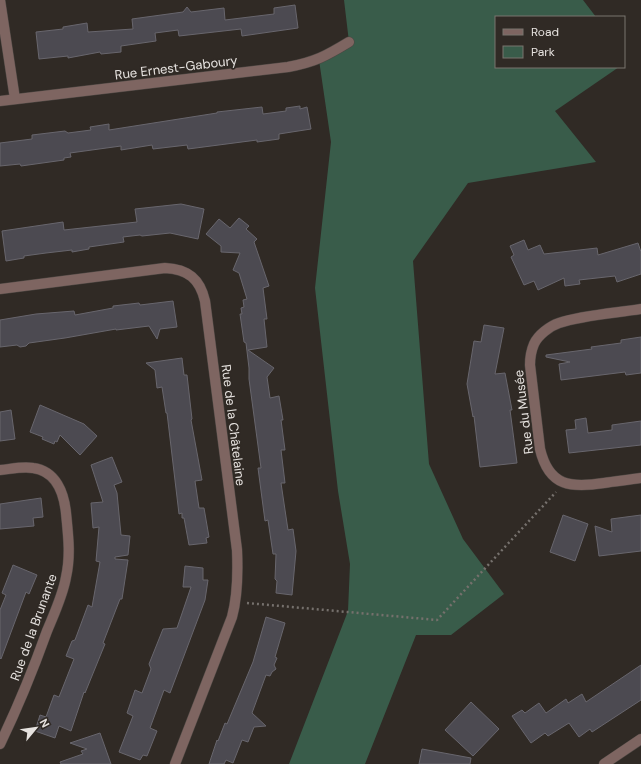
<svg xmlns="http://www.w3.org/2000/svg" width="641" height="764" font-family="'DM Sans',sans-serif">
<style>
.green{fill:#395c4a}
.building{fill:#4c4a51;stroke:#68666d}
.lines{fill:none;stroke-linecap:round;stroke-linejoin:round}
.street-casing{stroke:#4d4743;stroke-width:11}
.path{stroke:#76716d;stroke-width:2.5;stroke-dasharray:2 3;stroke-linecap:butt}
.street{stroke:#7e6561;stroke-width:10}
.labels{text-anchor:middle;stroke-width:3.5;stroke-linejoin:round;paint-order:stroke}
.street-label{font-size:13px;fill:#e6e2df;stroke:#302a25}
</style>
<rect width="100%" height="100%" fill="#302a25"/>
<path class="green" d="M344,0H583L596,17H496V67H619L555,111L596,162L468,183L413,261L429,464L463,539L504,594L451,635H416L365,764H289L348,611L350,564L338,491L315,288L331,142L319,60L349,42Z"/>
<path class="building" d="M295,5L298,28L242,36L241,29L179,36L178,30L155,33L156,41L121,46V52L101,54L100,52L68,58V56L39,59L36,32L63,29V27L87,23L88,32L133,29L132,19L183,12L187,7L191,12L224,8L225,20L274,14V8Z
M300,106V109L307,107L311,129L279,134V139L257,142V140L188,149L187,145L153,149L152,145L121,150V146L70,153L71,157L64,158V160L21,166L20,164L0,166V143L32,139V135L65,131L68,133L91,130L90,127L109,124V130L217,113V112L262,107L263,114L286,111V108Z
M181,204L204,209L198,239L170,233L142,236L140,235L123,237L124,242L89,247V249L72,252V250L46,253L24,256V258L6,261L2,231L63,222L64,230L137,222L135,209Z
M239,218L249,226L246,229L257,239L254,242L269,286L263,288L267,319H264L267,347L248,350L274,368L267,377L270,398L279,396L283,420H281L285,450H281L285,483H281L288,530L293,529L296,551L292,595L276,593L277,581L275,579L276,554H273L268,520L265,521L258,468H261L249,379V368L246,343L244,342L240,314H242L241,308L244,307L243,300L247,299L239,273L233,270L240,253L221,252V246L206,234L219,219L230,228Z
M524,240L528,250L540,245L544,254L597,248L598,255L638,243L641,252V274L617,282L615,276L579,280L580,284L565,286L564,278L538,290L534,281L524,285L511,257L514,255L510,246Z
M173,301L177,327L160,329L157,339L149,326L116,330V329L65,338L29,343L26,346L20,347L17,345L0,347V320L36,314L74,311L75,315L113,308V306L139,303L140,305Z
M484,325L504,328L495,374L505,373L512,410H510L517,463L480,467L474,416L473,417L467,384L474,341L481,342Z
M641,337V373L626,375L625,372L561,380L559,364L570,362L546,357V355L592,349L591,347L621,343V340Z
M182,358L184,375H187L192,419L191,420L202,480L195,481L199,508H204L209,537L206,538L207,543L189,545L184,518H182V513L179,514L167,413H166L162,387L157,388L155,370L146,363Z
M40,405L84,424L97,436L80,455L60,435L57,442L55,441L54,444L42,439L43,437L30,432Z
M11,410L15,439L0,441V412Z
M586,418L588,433L612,430V425L641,421V445L569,453L566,430L576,429L575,420Z
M112,457L122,482L114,485L117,493L121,535L130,536L128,555L115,557V559L128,560L122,599H120L103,643L105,644L85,693L84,692L71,731L59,726L55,738L35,731L40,715L46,717L54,695L59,697L74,659L66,656L72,641L75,640L88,605L92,607L100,562L96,561L99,527L93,528L91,503L103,502L91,465Z
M41,498L43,517L33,518L34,526L0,529V504Z
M563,515L588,524L575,561L550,552Z
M641,515V551L599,556L595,526L612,532L611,519Z
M13,565L37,575L29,594L26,592L1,659L0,658V610L6,595L2,593Z
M185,566L203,568V580H208L205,600L170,693L164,690L150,728L157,731L147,756L143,755L140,760L119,752L133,716L127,713L135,690L142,693L151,669L149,664L163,629L177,628L191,587H183Z
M266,617L285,623L275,657L277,658L274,665L276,669L272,672L270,676L266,675L252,713L266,726L254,727L248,742L242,740L233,763L226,760L224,764H209L217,740L218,741L225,723L227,724L253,662Z
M641,665V700L592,732L590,729L579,737L569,723L548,736L545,733L531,743L512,716L522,710L525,713L539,703L546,713L566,699L568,703L582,694L586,702Z
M471,702L499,729L473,756L445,730Z
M100,733L111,764H61L60,762L83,754L81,751L87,749L70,743Z
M422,749L471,758L470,764H419Z"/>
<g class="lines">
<defs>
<path id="street" d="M0,0L15,99
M0,101L288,67C315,62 326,56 349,42
M0,289L165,268C188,269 200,279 205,301L237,550C238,573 238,595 232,617L175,764
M641,309C616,313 583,315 559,323C550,326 538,335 534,344C531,351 530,358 530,365L540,449C549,487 571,488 604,483C616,481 629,480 641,478
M0,470C11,469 23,466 33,468C56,471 64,493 66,513C68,534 71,555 66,577C63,595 54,614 47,631C33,670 18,707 0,744
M604,764L641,739"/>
</defs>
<use href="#street" class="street-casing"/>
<path class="path" d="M247,603L437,620L556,492"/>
<use href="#street" class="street"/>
</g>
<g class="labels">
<g class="street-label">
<text transform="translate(176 67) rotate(-7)" y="5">Rue Ernest-Gaboury</text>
<text transform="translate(523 412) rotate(-97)" y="5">Rue du Musée</text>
<text transform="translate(234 425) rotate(83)" y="5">Rue de la Châtelaine</text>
<text transform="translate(33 627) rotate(-70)" y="5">Rue de la Brunante</text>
</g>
</g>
<rect x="495" y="16" width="130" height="52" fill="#302a25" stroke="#79746f"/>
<rect x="503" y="29" width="20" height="6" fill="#7e6561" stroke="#79746f"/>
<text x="531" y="36" font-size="12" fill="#e6e2df">Road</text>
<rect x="503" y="46" width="20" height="12" fill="#395c4a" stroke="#79746f"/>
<text x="531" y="56" font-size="12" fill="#e6e2df">Park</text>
<g transform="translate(36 728) rotate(61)" stroke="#302a25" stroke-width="3" paint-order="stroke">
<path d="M0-3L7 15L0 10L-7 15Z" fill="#e6e2df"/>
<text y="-6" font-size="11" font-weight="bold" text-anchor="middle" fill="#e6e2df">N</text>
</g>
</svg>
